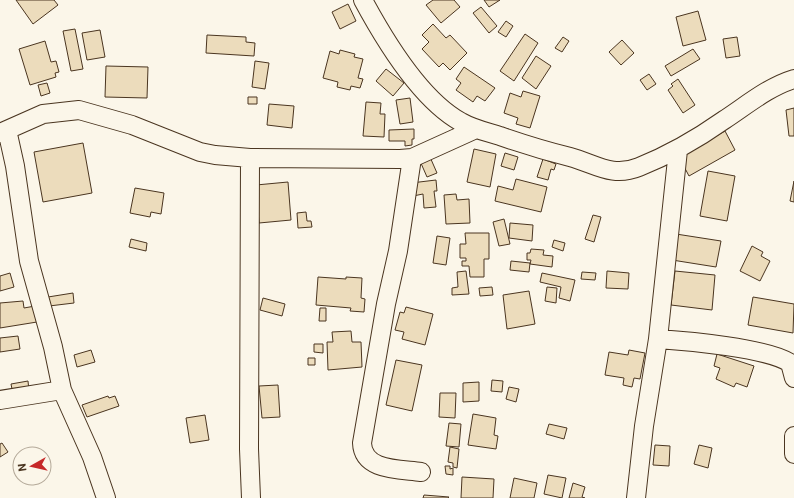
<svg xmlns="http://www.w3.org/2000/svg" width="794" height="498" font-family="Roboto,sans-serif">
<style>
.building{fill:#ecdcbc;stroke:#4a3520}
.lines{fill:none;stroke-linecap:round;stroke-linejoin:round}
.minor-casing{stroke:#4a3520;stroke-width:20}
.minor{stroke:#fbf6e9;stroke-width:18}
</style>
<rect width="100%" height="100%" fill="#fbf6e9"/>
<path class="building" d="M16,0H54L58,5L33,24Z
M433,0H454L460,7L441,23L426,5Z
M484,0H500L489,7Z
M348,4L356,21L340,29L332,12Z
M481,7L497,26L489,33L473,13Z
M698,11L706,40L683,46L676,17Z
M506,21L513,26L506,37L498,32Z
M433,24L446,38L450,35L467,53L450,70L443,63L439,67L422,49L429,42L422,35Z
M75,29L83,69L71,71L63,31Z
M100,30L105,57L87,60L82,33Z
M525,34L538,43L514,81L500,71Z
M207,35L246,37V42L255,43L254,56L206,53Z
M563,37L569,41L562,52L555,48Z
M737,37L740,56L726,58L723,39Z
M622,40L634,53L621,65L609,52Z
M45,41L51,62L56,61L59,72L55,73L56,77L30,85L19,49Z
M693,49L700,59L671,76L665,66Z
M340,50L355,54L354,57L363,59L358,78L363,79L360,88L351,86L350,90L337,87L338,82L323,78L330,51L339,54Z
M536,56L551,66L536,89L522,78Z
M255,61L269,63L265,89L252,87Z
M106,66L148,67L147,98L105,97Z
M464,67L495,88L485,101L477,96L473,102L456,90L461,83L456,79Z
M386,69L404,83L393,96L376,81Z
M649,74L656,84L647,90L640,80Z
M678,79L695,105L683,113L668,90L673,86L671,84Z
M47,83L50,93L41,96L38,85Z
M523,91L540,96L530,128L516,124L518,118L504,113L510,93L521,97Z
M248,97H257V104H248Z
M410,98L413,122L400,124L396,100Z
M366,102L381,103L380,114H385L384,137L363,136Z
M269,104L294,106L292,128L267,125Z
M794,108V136H789L786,110Z
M414,129V139H412V145L405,146V141H389V130Z
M725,131L735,150L689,176L679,157Z
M83,143L92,193L43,202L34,152Z
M474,149L496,154L490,187L467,182Z
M505,153L518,157L514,170L501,166Z
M430,157L437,173L427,177L420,161Z
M543,159L556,164L554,170L551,169L548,180L537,177Z
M708,171L735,176L727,221L700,216Z
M516,179L547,187L541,212L495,201L498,186L513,190Z
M436,180L437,191H434L436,207L424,208L423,194L413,196L411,183Z
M794,181V202L790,201Z
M288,182L291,220L259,223L256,185Z
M135,188L164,193L161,214L151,212L150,217L130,213Z
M456,194L457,200L469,199L470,223L446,224L444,195Z
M306,212L307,221H311L312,227L298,228L297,213Z
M593,215L601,217L594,242L585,239Z
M504,219L510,244L499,246L493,222Z
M510,223L533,225L532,241L509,238Z
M465,233H489V259H484V277H470L469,266H462V261H466V258H460V244H466Z
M676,234L721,241L716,267L672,260Z
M437,236L450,238L446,265L433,263Z
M131,239L147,243L146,251L129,247Z
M554,240L565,243L563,251L552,247Z
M752,246L763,252L761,256L770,261L760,281L740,271Z
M531,249L544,250L543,255L553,256L552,267L530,264L531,260H527V253H530Z
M511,261L530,263L529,272L510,270Z
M466,271L469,294L452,295V288L458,287L457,272Z
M607,271L629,273L628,289L606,288Z
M675,271L715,275L712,310L671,305Z
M582,272L596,273L595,280L581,279Z
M10,273L14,287L0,291V276Z
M542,273L575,280L570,301L559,298L561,287L540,282Z
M318,277L346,279V277L362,278L361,298L365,299L364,312L350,311L351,308L316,305Z
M492,287L493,295L480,296L479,288Z
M547,287L557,288L556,303L545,301Z
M529,291L535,324L507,329L503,295Z
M73,293L74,303L49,306L48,297Z
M753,297L794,304L793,333L748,325Z
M263,298L285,304L282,316L260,310Z
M23,301L24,308L35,306L37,322L0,328V303Z
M406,307L433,314L425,345L402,339L404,332L395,330L400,312L404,313Z
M320,308H326V321H319Z
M351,331L352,342H361L362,367L328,370L327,342H333L332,332Z
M18,336L20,349L0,352V338Z
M314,344H323V353L314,352Z
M91,350L95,362L77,367L74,355Z
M629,350L645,353L640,379L634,378L632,387L623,385L624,378L605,375L609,352L628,355Z
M717,354L754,366L747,387L736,383L734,387L716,379L720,368L714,366Z
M308,358H315V365H308Z
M396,360L422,365L412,411L386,405Z
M492,380L503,381L502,392L491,391Z
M28,381L29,391L13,394L11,384Z
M479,382V401L463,402V383Z
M278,385L280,417L262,418L259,386Z
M509,387L519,389L516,402L506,399Z
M440,393H456L455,418L439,417Z
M108,396L109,398L115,396L119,406L87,417L82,405Z
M473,414L496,418L494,435L498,436L496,449L468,445Z
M205,415L209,440L190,443L186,418Z
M449,423L461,424L459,447L446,446Z
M549,424L567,428L564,439L546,434Z
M2,443L8,452L0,457V444Z
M655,445L670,446L669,466L653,465Z
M699,445L712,448L708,468L694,464Z
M450,447L459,449L457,468L453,467V463L448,462Z
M445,466H450V469L453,468V475L446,474Z
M548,475L566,478L562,498L544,494Z
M462,477L494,479L493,498H461Z
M514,478L537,483L534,498H510Z
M573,483L585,487L582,497L585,498H569Z
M424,495L449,497L448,498H423Z"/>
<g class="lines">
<defs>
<path id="minor" d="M363,0C384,39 421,100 461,122C473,129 487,132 500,136C523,144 546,151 570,157C596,164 612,178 639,167C669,155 697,139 724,120C747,105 768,87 794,79
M7,130L15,166L29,261L53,347L62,390L92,457L106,498
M0,133L43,114L79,110L132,125L200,152L215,155L250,158L400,159L412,158L476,129
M250,158L249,449L251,498
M412,158L398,251L386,304L362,443C363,471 399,469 421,472
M658,339C687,341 768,348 790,363L794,378
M0,400L62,390
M794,436V454
M636,498L644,426L658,339L678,150"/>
</defs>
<use href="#minor" class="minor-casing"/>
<use href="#minor" class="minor"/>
</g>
<g transform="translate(32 466) rotate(262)"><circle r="19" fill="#fbf6e9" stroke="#b4a999"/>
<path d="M0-3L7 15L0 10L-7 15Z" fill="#c62828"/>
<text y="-6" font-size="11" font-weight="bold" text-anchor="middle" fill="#4a3520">N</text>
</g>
</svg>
